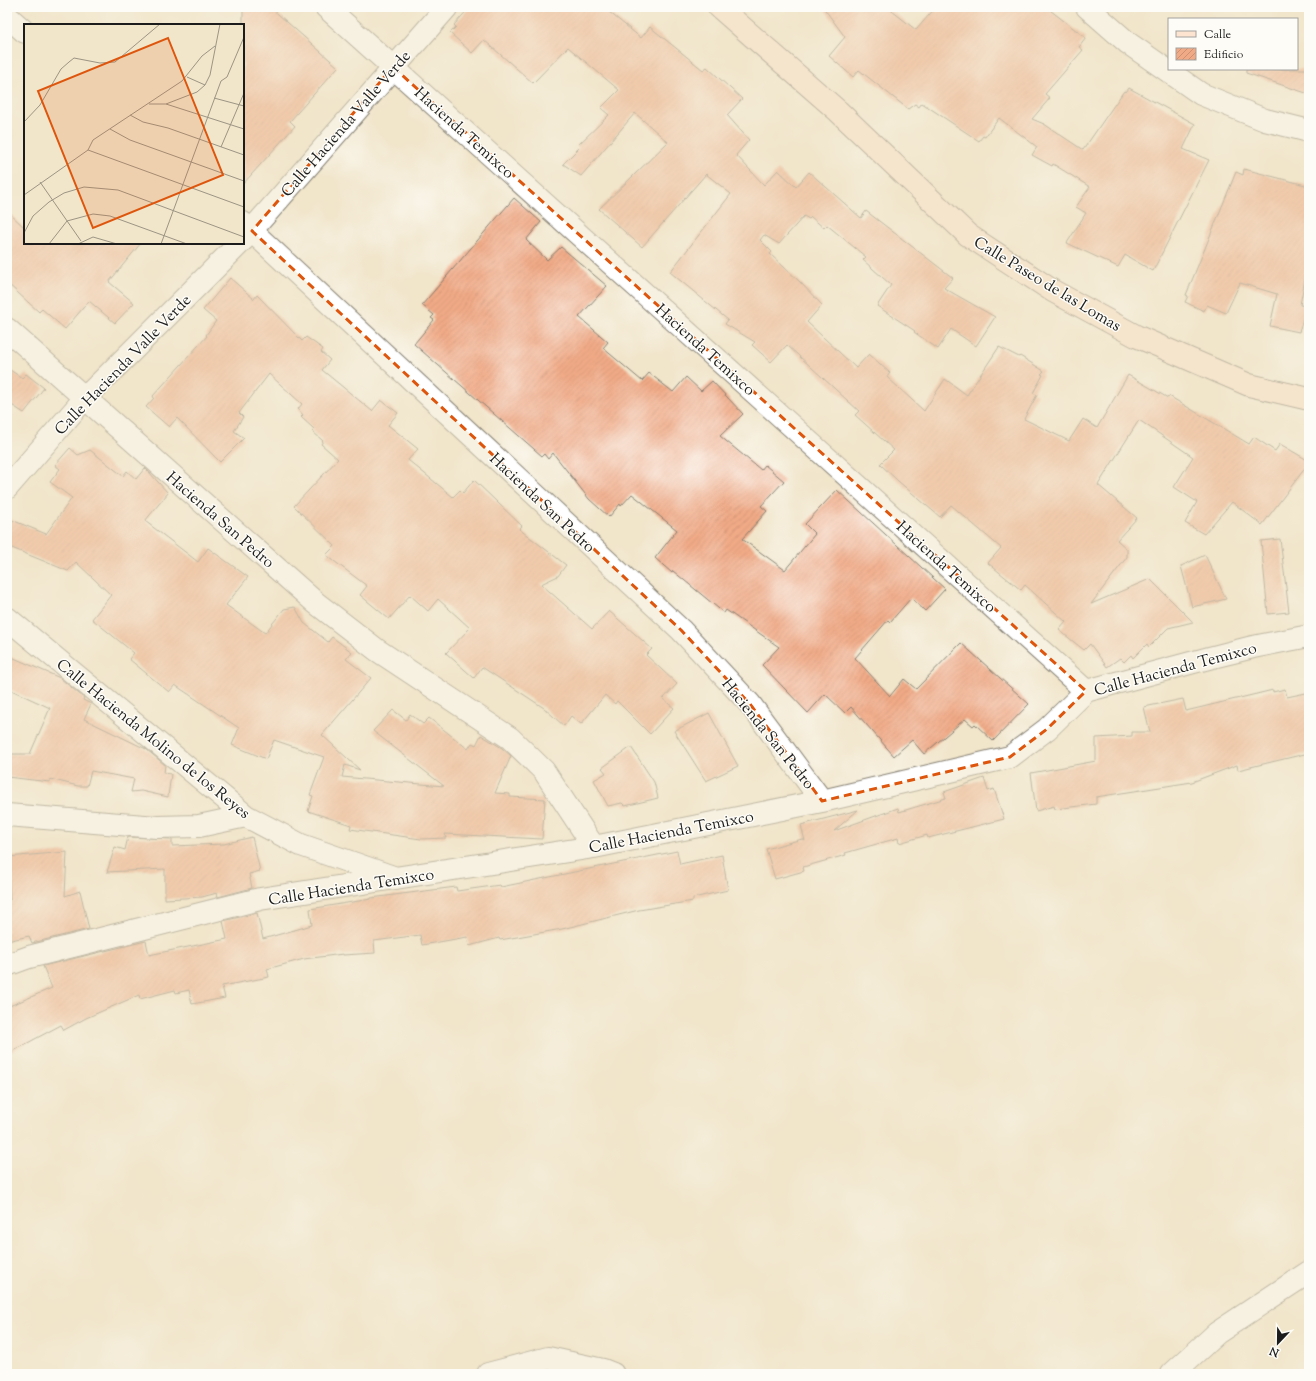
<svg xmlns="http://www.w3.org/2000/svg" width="1316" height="1381" font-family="'Sorts Mill Goudy',serif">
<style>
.building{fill:url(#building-hatch)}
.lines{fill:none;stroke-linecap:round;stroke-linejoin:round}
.minor-casing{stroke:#868073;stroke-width:24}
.secondary-casing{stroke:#868073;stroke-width:24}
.minor{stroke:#fff;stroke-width:22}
.secondary{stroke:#fde4d1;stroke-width:22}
.marked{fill:none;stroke:#de560d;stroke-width:3;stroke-dasharray:8 5;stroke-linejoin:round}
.labels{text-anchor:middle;stroke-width:3;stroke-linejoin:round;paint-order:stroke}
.street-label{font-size:16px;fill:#1c1c1c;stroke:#fdfcf7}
.inset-road{fill:none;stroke:#9c9584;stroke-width:1}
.view{fill:#de560d;fill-opacity:0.15;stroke:#de560d;stroke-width:2}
.inset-edge{fill:none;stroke:#1c1c1c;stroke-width:2}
</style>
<defs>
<pattern id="building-hatch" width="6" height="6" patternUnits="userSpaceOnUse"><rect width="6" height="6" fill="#f1aa86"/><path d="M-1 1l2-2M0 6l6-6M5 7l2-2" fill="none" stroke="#ce9273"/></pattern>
</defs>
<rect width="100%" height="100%" fill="#fdfcf7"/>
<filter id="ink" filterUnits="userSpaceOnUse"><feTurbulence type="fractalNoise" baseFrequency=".025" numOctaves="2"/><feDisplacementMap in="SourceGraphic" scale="8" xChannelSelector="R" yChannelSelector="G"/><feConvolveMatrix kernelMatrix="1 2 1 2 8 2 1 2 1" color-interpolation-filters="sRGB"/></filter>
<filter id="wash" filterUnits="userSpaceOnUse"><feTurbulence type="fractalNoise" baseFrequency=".012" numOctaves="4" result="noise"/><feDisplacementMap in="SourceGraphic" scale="16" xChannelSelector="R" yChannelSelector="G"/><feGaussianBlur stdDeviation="0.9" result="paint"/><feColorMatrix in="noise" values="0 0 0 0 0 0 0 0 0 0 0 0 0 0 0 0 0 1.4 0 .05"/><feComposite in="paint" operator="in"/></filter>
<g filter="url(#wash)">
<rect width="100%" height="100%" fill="#f1e5ca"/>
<g id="blocks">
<path class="building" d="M243,7H270L338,67L290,121L295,126L243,184Z
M470,7H603L641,38L650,27L703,70L707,67L742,99L727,115L749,140L736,155L764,185L778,170L796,187L809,172L861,218L866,211L953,278L944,288L995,317L976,346L951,329L938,349L914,332L915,331L877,306L891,285L863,260L866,257L827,225L824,228L811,217L809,219L804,216L779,244L764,235L760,240L772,252L770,254L799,281L822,305L807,322L856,368L869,354L890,373L887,377L924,411L945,379L967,395L999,347L1019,357L1020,356L1044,371L1041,374L1043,375L1033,393L1037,395L1024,419L1069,441L1083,419L1097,428L1128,375L1168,398L1169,396L1249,444L1254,437L1275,451L1280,444L1309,461V463L1262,525L1232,502L1204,534L1185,523L1197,502L1174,487L1193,457L1139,420L1098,485L1137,518L1117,540L1127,549V557L1091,604L1150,579L1193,622L1168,628L1149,647L1147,644L1133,658L1131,655L1124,662L1120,658L1107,667L1090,644L1084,650L1059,630L1066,622L1025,585L1021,590L988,563L1001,548L951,505L940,517L898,481L880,464L894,450L855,415L859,411L787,345L771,362L752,345L755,342L725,324L728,320L670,272L731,194L706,174L642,247L599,209L668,142L635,113L581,176L563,164L579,148L577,146L609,115L601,108L619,90L568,47L533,83L484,40L472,53L450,33L456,27L454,25Z
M823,7H887L916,30L936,7H1046L1086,38L1079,47L1083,50L1045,94L1050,98L1032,119L1044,124L1083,150L1124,91L1126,92L1129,88L1195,124L1183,149L1209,160L1153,271L1125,255L1118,267L1067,243L1086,213L1076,207L1090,187L1053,164L1052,166L1032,155L1037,147L999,118L985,137L983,136L979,141L922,103L919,107L915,104L908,109L859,70L853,77L829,56L845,37Z
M1246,69H1309V94L1246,73Z
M1244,169L1309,186V258L1300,305L1307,306L1299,332L1270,326L1277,294L1240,283L1226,313L1207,305L1204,311L1185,302L1188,296L1186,295L1236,172L1243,175Z
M514,198L541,222L526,240L547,260L561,247L607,286L579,317L608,342L603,348L642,381L649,373L673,392L686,377L701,391L712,381L743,414L720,436L761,470L765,465L784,481L761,506L767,511L742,539L785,570L815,534L805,524L837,490L945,589L925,611L911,598L890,622L888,620L855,658L890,696L904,679L916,689L961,643L1029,704L993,741L975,724L973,726L965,719L924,754L912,740L894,756L851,707L845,713L825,694L808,713L762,665L779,647L726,610L724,613L673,571L672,573L655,558L677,530L632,494L621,506L620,504L609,517L589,499L553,453L548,459L544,454L542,456L414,344L434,320L431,318L434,315L422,305Z
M7,211L25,228V243H141L109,282L134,303L115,323L89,301L65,329L42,309L39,312L7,283Z
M230,278L254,299L257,295L302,341L306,337L323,349L321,352L330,360L322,370L372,411L381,400L398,413L388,425L418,449L408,460L453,497L460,490L463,493L474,480L522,526L519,529L566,565L558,576L541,584L592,629L609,611L652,649L646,655L677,684L663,699L674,708L650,734L617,701L615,704L605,695L581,724L571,716L564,726L544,708L482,667L474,678L446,653L470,628L438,599L428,611L410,595L389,619L360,595L367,586L326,555L335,546L294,506L338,459L321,444L323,441L312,431L314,429L301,417L303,415L298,409L302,404L269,374L239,413L243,417L234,431L244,438L220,462L177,418L169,427L146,407L154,398L153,396L207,336L206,335L216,321L203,310Z
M7,368L22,378L26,374L44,388L24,413L7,402Z
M70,448L78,455L90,450L123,476L127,471L136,479L145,468L148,471L168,493L145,521L198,562L208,548L248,577L226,605L265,633L284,609L295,607L304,623L328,642L332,637L352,652L346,659L371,678L322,735L360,770L345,765L342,777L444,786L373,731L393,710L406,720L410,714L423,724L429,718L468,749L472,743L476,745L481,735L502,748L511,756L495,793L510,794V797L545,799L542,839L445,834L446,838L421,839L350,829L351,825L308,811L313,796L310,795L324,757L274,740L266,759L232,745L239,728L175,685L169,692L129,659L134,653L92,619L111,595L76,562L68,571L7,546V518L46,534L72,498L50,482L60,469L55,465Z
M1280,539L1289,612L1268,614L1261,541Z
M1205,555L1226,599L1192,607L1181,566Z
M7,655L60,678L84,698L83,700L91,704L84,719L146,749L165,765L164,773L171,774L168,797L141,791L131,792L134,779L91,771L87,786H78L50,779V782L7,777V754H30L50,708L7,688Z
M1285,689L1287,697L1306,693L1309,707V753L1238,770L1237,765L1192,782L1096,797V804L1055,809L1054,806L1036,811L1031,773L1096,761V738L1132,736V732H1150L1144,707L1183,699L1186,711L1273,690V692Z
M709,713L738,766L706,781L674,731Z
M631,747L654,782L658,798L625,806L622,803L608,806L594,780L606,773L602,768Z
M984,778L988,791L994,789L1004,819L928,838L927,835L899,843L898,838L845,853L846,855L803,867L804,871L775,879L766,849L802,839L805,841L801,825L858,810L834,831L898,808L899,812L946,798L944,792Z
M128,837L172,839V846L224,844L252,837L260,871L249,874L252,888L218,897L217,893L202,897L165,899V869L107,872L115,847L125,850Z
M677,851L680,864L722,855L728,890L693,898V901L639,910L562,929L500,940L499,938L469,946L467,937L422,945L420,935L374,941L375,953L343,955V954L304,959L267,969L269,977L222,986L225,998L192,1004L189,990L176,993L175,990L140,999L139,995L86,1018L64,1030L61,1025L7,1054V1007L52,988L43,966L146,941L149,955L227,939L223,921L257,913L263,939L312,925L310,909L371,899V898L456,887L457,891L500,885L501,887Z
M67,852L65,896L80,891L89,929L32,943L29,936L7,941V901L10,900L7,857Z"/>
</g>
</g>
<g filter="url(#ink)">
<use href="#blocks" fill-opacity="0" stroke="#868073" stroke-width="1"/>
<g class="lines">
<defs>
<path id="minor" d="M326,7L1086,691
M1087,7L1128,43L1201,94L1265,120L1309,131
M7,16L25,32
M243,223L681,630L750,704L822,801
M243,240L447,7
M7,329L316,603L377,650L510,738L544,771L594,847
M7,488L85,398L240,243
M7,618L246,816L301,845L396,878
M7,815L157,827L199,826L246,816
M7,965L29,957L260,899L594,847L822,801L1010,757L1047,729L1086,691L1209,658L1253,647L1309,636
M488,1374L548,1358L603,1370L613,1374
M1172,1374L1217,1333L1309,1272"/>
<path id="secondary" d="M719,7L838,111L968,235L1053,291L1136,336L1249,385L1309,399"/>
</defs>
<use href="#minor" class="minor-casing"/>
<use href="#secondary" class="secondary-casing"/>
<use href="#minor" class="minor"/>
<use href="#secondary" class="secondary"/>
</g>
</g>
<path d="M0 0H1316V1381H0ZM393,67L1086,691L1047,729L1010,757L822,801L750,704L681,630L252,231Z" fill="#f1e5ca" fill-opacity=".55" fill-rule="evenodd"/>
<path class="marked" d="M393,67L1086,691L1047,729L1010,757L822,801L750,704L681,630L252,231Z"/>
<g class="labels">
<g class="street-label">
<text transform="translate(345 123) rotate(-49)" y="6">Calle Hacienda Valle Verde</text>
<text transform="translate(465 132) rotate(42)" y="6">Hacienda Temixco</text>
<text transform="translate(1048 283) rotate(31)" y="6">Calle Paseo de las Lomas</text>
<text transform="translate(706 349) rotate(42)" y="6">Hacienda Temixco</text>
<text transform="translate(122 364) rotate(-46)" y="6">Calle Hacienda Valle Verde</text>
<text transform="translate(543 502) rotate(43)" y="6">Hacienda San Pedro</text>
<text transform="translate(221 519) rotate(41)" y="6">Hacienda San Pedro</text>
<text transform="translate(947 566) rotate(42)" y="6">Hacienda Temixco</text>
<text transform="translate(1175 668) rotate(-15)" y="6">Calle Hacienda Temixco</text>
<text transform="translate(769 733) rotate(51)" y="6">Hacienda San Pedro</text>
<text transform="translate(154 738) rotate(39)" y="6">Calle Hacienda Molino de los Reyes</text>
<text transform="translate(671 831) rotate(-11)" y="6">Calle Hacienda Temixco</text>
<text transform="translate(351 886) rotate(-9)" y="6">Calle Hacienda Temixco</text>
</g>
</g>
<g transform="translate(24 24)">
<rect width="220" height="220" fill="#f1e5ca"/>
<path class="inset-road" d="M163,53L181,61M190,74L220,82M125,80H142L220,105M142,80L173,68L181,61L186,51L196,0M106,91L119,98L144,104L220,131M0,98L16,81L37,45L45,38L50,34L76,39L91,38L136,0M86,105L106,116L220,157M197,123L220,69M64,126L220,183M16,158L57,217M0,171L64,126L69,116L158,57L178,32L191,22M0,209L9,192L25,178L40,169L60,163L94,166L220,213M25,220L43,197L69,190L86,192L163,220M54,220L69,213L93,220M137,220L197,57L203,53L220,13"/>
<path class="view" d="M144,14L199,151L69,204L14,67Z"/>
<rect width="220" height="220" class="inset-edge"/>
</g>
<rect width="1316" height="1381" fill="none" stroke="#fdfcf7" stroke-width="24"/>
<rect x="1168" y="18" width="130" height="52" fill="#fdfcf7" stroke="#a3a29f"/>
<rect x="1176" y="31" width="20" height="6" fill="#fde4d1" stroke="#a3a29f"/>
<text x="1204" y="38" font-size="12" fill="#1c1c1c">Calle</text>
<rect x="1176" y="48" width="20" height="12" fill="url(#building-hatch)" stroke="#a3a29f"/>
<text x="1204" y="58" font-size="12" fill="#1c1c1c">Edificio</text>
<g transform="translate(1278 1343) rotate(202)" stroke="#fdfcf7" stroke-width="3" paint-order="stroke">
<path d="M0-3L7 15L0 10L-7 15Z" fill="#1c1c1c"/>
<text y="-6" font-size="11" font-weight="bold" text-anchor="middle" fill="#1c1c1c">N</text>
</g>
</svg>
